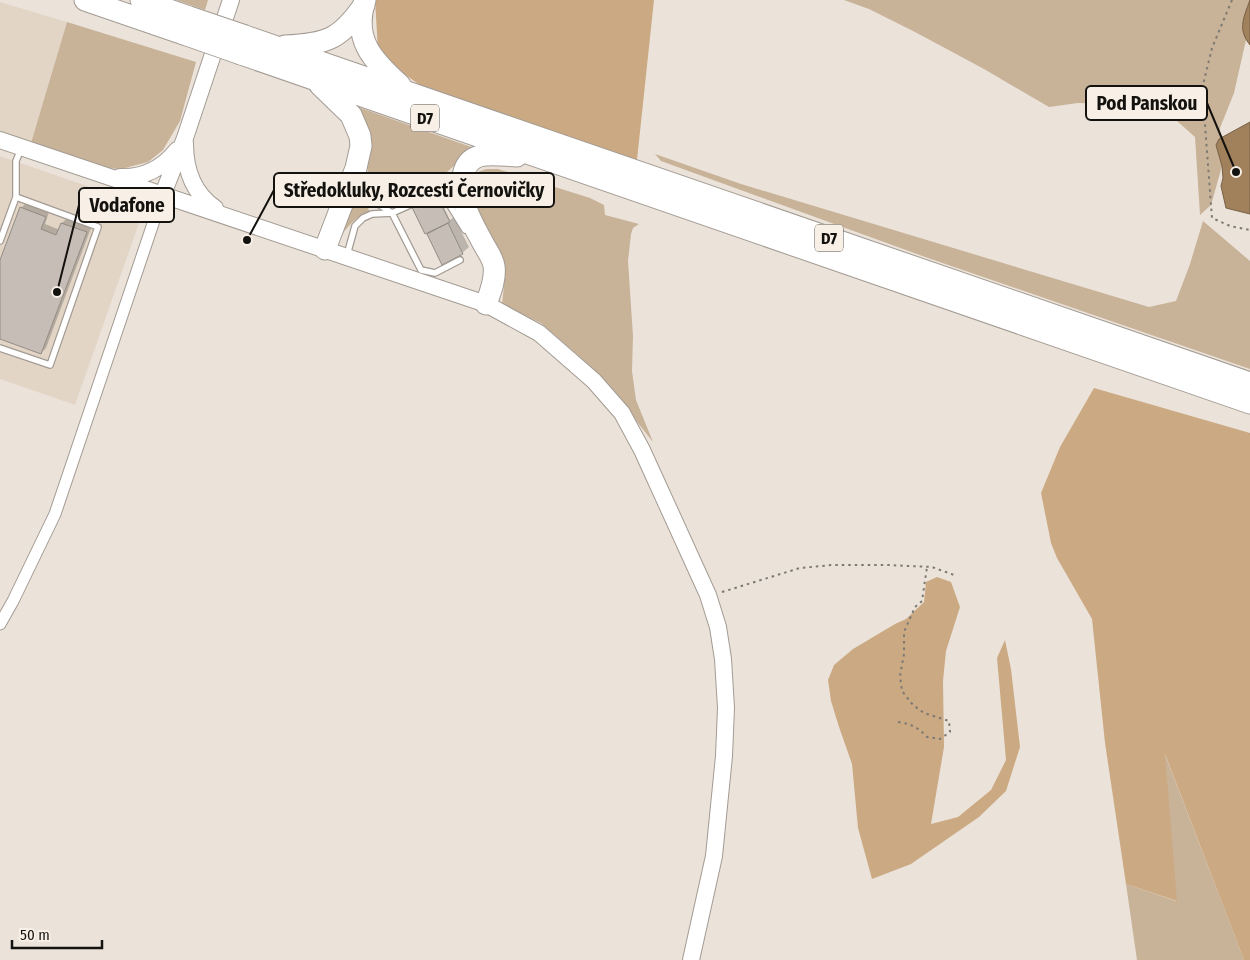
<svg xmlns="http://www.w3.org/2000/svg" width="1250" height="960" font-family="'Fira Sans Condensed',sans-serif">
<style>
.built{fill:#e2d5c6}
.green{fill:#c8b298}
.forest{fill:#cbaa83}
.water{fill:#a1815c;stroke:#776045}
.shadow{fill:#0003}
.building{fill:#c6beb6;stroke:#938c84}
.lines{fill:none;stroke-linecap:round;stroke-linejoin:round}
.lane-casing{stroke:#a39b93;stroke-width:8}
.street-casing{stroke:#a39b93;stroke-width:13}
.secondary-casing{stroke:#a39b93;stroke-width:18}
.highway-casing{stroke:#a39b93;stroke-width:23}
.path{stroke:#7d7973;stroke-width:2;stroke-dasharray:2.5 4;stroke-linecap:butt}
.lane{stroke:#fff;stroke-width:5.5}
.street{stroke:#fff;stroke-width:11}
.secondary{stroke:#fff;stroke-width:16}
.highway{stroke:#fff;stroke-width:21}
.highway-bridge-casing{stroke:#a39b93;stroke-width:23;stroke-linecap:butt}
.highway-bridge{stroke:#fff;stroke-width:21}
.labels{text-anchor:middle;stroke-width:4.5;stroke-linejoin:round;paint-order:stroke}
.shield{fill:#f8f0e7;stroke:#585550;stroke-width:1}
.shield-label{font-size:16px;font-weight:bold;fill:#14120f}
.leader{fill:none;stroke:#14120f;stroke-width:2}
.callout-dot{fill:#14120f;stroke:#f8f0e7;stroke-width:2}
.callout{fill:#f8f0e7;stroke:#14120f;stroke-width:2}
.callout-label{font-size:19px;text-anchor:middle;font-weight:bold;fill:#14120f}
</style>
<rect width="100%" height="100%" fill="#ebe3da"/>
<path class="built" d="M0,2L67,22L31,143L0,132Z
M0,156L145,206L75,405L0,379Z"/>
<path class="green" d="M176,0H208L205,10Z
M844,0H1250L1243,22L1246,40L1234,93L1220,128L1222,166L1211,205L1200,215L1195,137L1177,121L1134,105L1078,103L1049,107L984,69L915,32L869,9Z
M67,22L196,62L180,121L163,150L148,162L121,169L102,168L31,143Z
M352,105L477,149L464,157L439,179L401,196L389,200L380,196L370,180Z
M655,154L741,184L1149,307L1176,301L1190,264L1203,221L1250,261V369L928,258L661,161Z
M486,169H498L590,198L604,205L605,215L639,224L633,228L631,234L628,261L633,336L632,371L636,400L653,442L619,399L580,357L541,323L502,305L505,276L473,214V180L478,172Z
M358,182L361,195L370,212C354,216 345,231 335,243Z
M1164,752L1244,960H1137L1126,884L1176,901Z"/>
<path class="forest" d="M375,0H654L637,160L420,85L397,69L378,50Z
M1094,388L1250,433V960H1244L1165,754L1177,901L1126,884L1105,743L1092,619L1057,558L1051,543L1041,493L1060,447Z
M937,577L951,582L960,607L946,651L943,681L944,747L931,824L958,817L991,790L1006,760L997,658L1005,640L1011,669L1020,747L1006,791L979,817L911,864L872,879L858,828L852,764L839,727L831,701L828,680L834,665L853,649L895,624L906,619L924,602L926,582Z"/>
<path class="water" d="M1250,0V45C1237,29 1244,17 1250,0Z
M1250,122V214L1226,208L1221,186L1223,178L1222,166L1216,145L1219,139Z"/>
<path class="shadow" d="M429,177L450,220L454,217L469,247L462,253L428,234L432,230L405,189Z
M26,203L49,212L45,224L60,230L62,223L67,218L91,228L46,348L41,353L0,337V263L21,208Z"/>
<path class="building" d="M427,177L450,222L425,234L403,189Z
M20,207L46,217L41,229L56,235L61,223L87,232L41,354L0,339V260Z
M448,223L463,254L442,265L427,234Z"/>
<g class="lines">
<defs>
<path id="lane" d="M363,171L369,194L375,202L392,213L421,270L435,273L460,260
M441,191L465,230
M0,241L16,197V161L21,149
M347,255L355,226L363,218L372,214L392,213L441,191L457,174
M0,348L50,365L98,227L16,197"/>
<path id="street" d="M0,624L13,601L55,514L163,194"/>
<path id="secondary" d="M0,140L486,304L539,333L594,381L622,413L642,450L708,595L718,627L723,659L726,708L724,756L714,856L691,960
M185,143C185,170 193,193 215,208
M120,177C144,178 162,169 177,150
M163,194L185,138L231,0"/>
<path id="highway" d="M85,0L184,34
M141,0L189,17
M365,0C352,39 373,61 400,85
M245,36L1250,383
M285,46C326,44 340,40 364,5
M241,54L1250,403
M320,85L351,115L360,136L361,146L356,168L325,249
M486,304C490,293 496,279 494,266C493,259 488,252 484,245C473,224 458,201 463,176C468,148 495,155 517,156"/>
</defs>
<use href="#lane" class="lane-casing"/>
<use href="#street" class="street-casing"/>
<use href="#secondary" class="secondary-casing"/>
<use href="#highway" class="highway-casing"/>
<path class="path" d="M1232,0L1212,48L1201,93L1205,125L1212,218L1230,226L1250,230
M722,592L800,568L832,565H887L932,567L954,575
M898,722C911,724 918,727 927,737L940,739L950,732L949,721L924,713L913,705L902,691L900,676L904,654V632L915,607L922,601L927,567"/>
<use href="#lane" class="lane"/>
<use href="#street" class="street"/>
<use href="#secondary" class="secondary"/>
<use href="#highway" class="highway"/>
<defs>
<path id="highway-bridge" d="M189,17L245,36
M184,34L241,54"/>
</defs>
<use href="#highway-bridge" class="highway-bridge-casing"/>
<use href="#highway-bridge" class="highway-bridge"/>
</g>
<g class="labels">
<g class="shield">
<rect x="411" y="104.5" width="28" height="27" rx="4"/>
<rect x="815" y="224.5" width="28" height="27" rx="4"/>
</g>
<g class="shield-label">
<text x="425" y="124">D7</text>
<text x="829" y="244">D7</text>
</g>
</g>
<path class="leader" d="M1236 172L1207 103M247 240L274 190M57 292L79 205"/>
<g class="callout-dot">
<circle cx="1236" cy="172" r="5"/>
<circle cx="247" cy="240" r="5"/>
<circle cx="57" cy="292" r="5"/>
</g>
<g class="callout">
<rect x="1086" y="86" width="121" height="34" rx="5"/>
<rect x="274" y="173" width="280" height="34" rx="5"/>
<rect x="79" y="188" width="95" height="34" rx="5"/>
</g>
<g class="callout-label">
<text x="1147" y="110">Pod Panskou</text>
<text x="414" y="197">Středokluky, Rozcestí Černovičky</text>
<text x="127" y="212">Vodafone</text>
</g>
<path d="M12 940v8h90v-8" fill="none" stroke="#14120f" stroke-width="2.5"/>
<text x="20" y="940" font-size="15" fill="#14120f" stroke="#f8f0e7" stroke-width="4" paint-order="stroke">50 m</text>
</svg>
